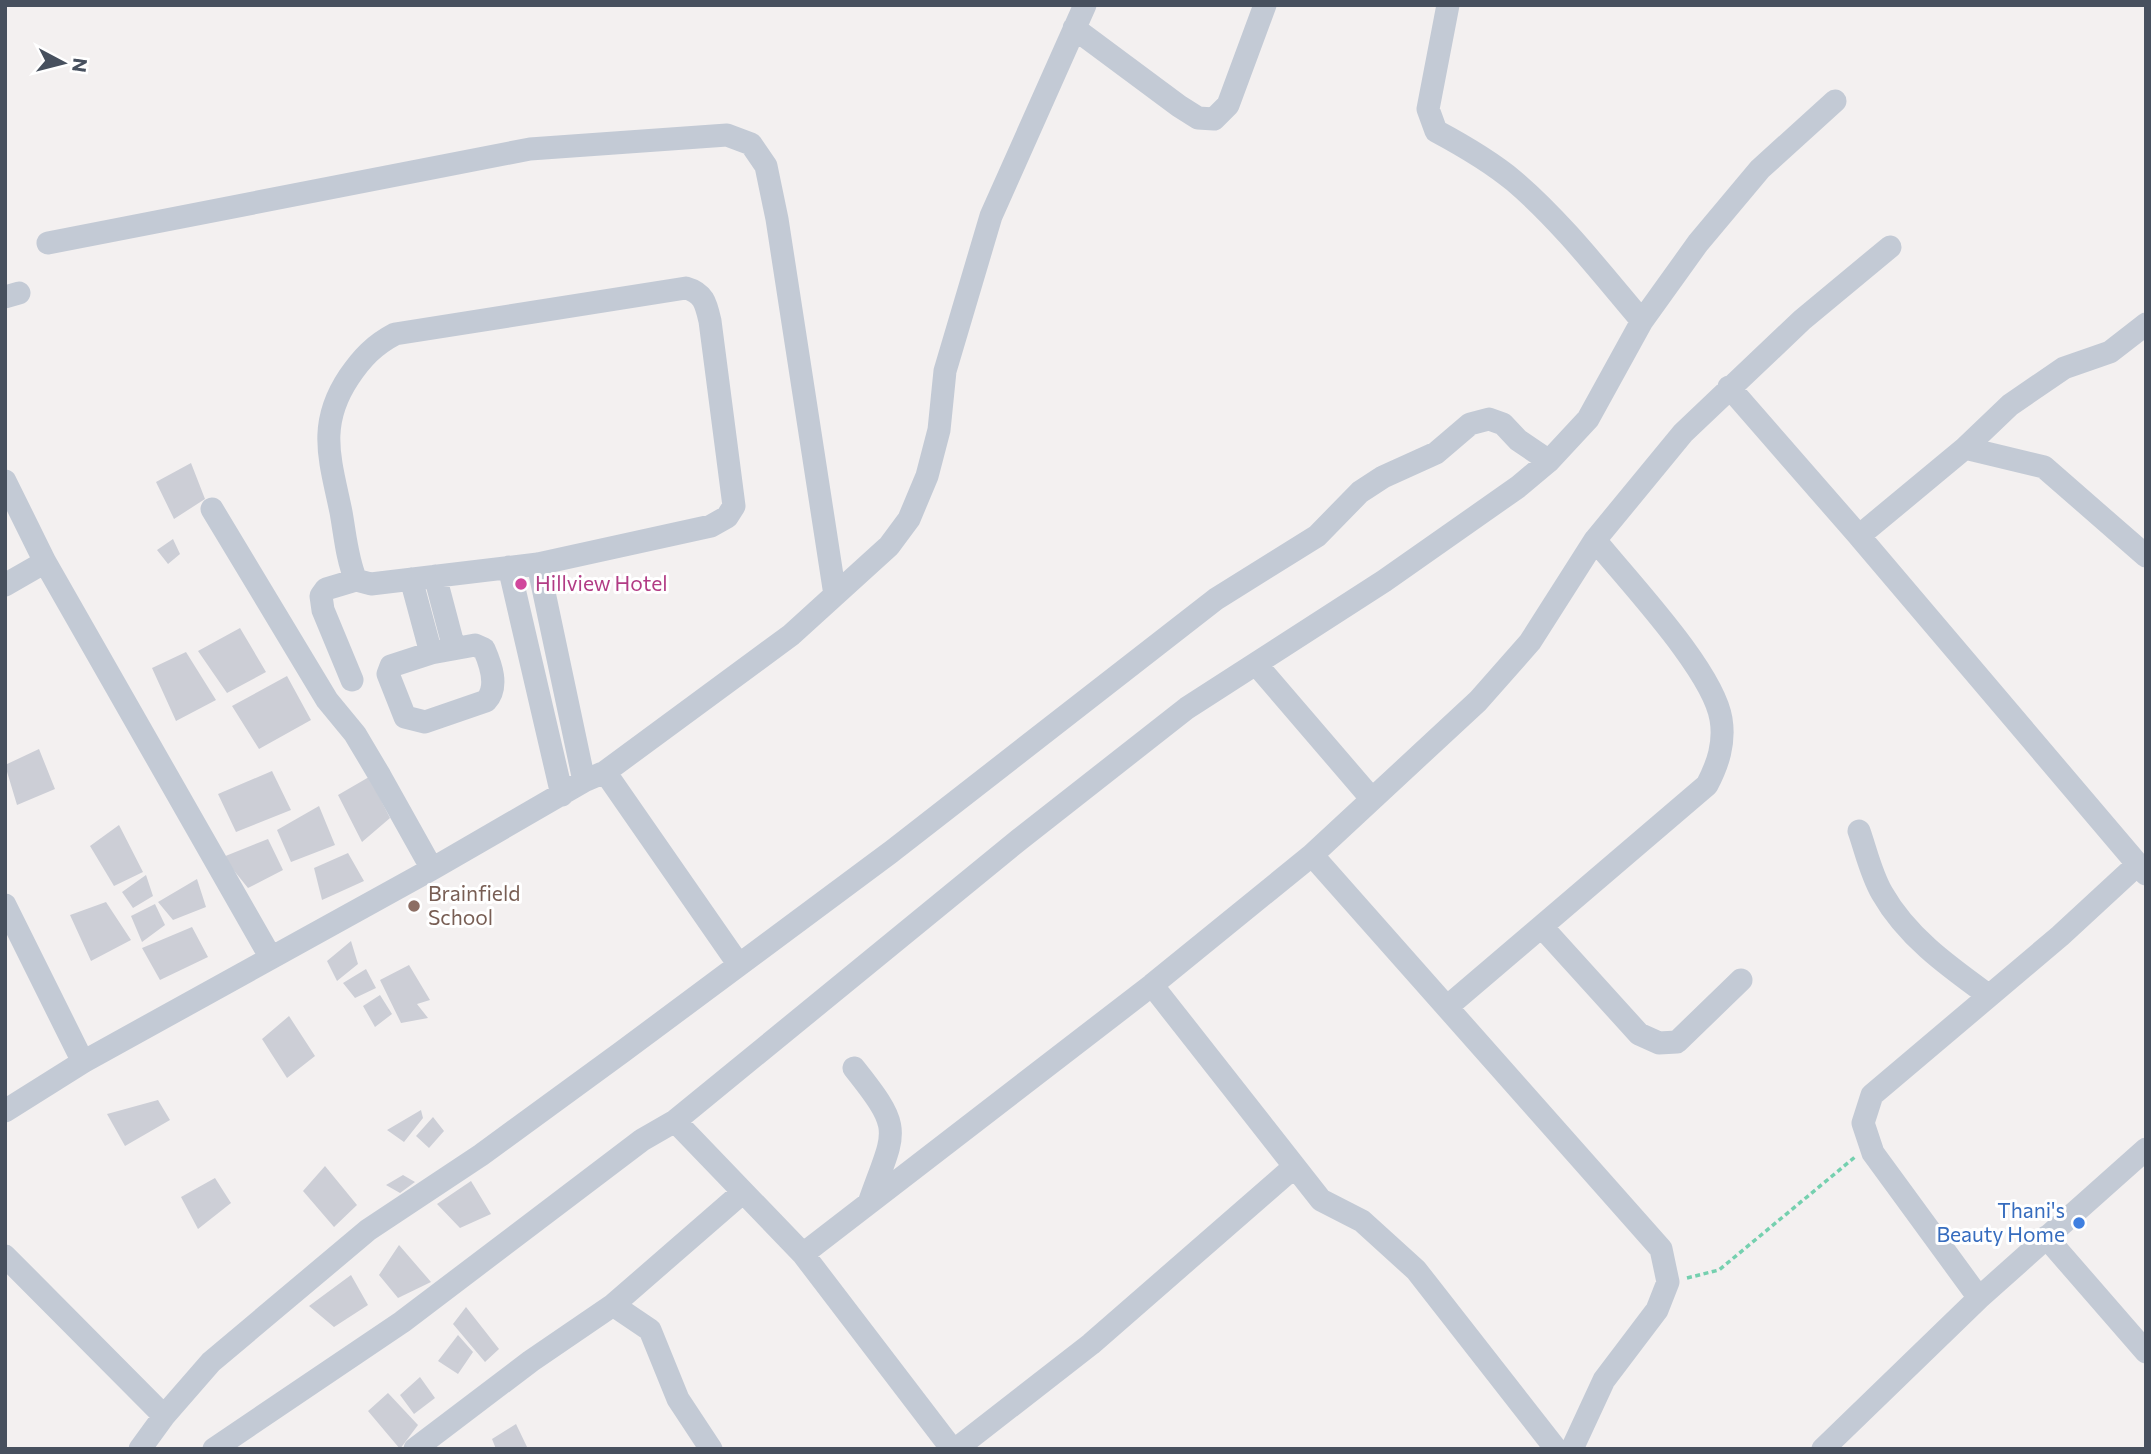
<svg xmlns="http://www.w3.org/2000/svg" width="2151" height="1454" font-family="Commissioner,sans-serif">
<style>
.building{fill:#ccced6}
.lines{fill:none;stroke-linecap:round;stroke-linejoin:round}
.path{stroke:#75d0af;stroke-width:3.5;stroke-dasharray:5 3.5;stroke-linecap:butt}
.minor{stroke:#c3cad5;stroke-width:23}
.hotel-dot{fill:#d1479c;stroke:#fff;stroke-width:2.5}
.education-dot{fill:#8d6e63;stroke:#fff;stroke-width:2.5}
.shop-dot{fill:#3f7fe0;stroke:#fff;stroke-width:2.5}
.labels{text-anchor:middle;stroke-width:6;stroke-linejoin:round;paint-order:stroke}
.hotel-label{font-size:21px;fill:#b23c85;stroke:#fff;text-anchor:start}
.education-label{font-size:21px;fill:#785e54;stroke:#fff;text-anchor:start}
.shop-label{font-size:21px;fill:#366cbe;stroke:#fff;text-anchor:end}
</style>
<rect width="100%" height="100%" fill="#f3f0f0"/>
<path class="building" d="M191,463L205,499L174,519L156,482Z
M173,539L180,554L168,564L157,550Z
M240,628L266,672L227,693L198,651Z
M186,652L216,700L176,721L152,668Z
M287,676L311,720L259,749L232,706Z
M39,749L55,789L17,805L5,765Z
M272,771L291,810L236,832L218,794Z
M369,777L390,818L362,842L338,795Z
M319,806L335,845L291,862L277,830Z
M119,825L143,872L114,886L90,846Z
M268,839L283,870L248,888L223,857Z
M348,853L364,881L322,900L314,868Z
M146,875L153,896L133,908L122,892Z
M197,879L206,907L173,920L158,902Z
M106,902L131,940L91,961L70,915Z
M155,904L165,925L142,942L131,916Z
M192,927L208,957L160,980L142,948Z
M351,941L358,964L337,981L327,961Z
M409,965L430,1000L417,1004L428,1018L401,1023L380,980Z
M366,969L376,988L355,998L343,983Z
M380,995L392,1014L375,1027L363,1006Z
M289,1016L315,1056L287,1078L262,1039Z
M158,1100L170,1120L125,1146L107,1114Z
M421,1110L423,1118L404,1142L387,1130Z
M433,1117L444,1131L429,1148L416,1136Z
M325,1166L357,1205L334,1227L303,1191Z
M403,1175L415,1182L400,1193L386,1185Z
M215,1178L231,1203L198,1229L181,1197Z
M471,1181L491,1214L460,1228L437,1204Z
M399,1245L431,1282L398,1298L379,1275Z
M351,1275L368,1305L334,1327L309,1306Z
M466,1307L499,1349L485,1362L453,1324Z
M458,1335L473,1352L458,1374L438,1361Z
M420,1377L435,1398L414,1414L400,1395Z
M388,1393L418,1425L400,1449L368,1411Z
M516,1424L528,1449H496L492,1439Z"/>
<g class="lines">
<path class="path" d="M1687,1278L1719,1270L1855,1157"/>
<path class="minor" d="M1448,5L1428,109L1436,131C1464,146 1490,161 1514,181C1561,221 1602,274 1642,321
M1074,28L1179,106L1198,118L1214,119L1228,105L1265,5
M48,243L530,149L727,135L751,144L766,166L777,219L835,595
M686,288C704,293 706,304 710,321L734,506L727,517L711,526L538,564L371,584L356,580C347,560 345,534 341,512C330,459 317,425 349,377C362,358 374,345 395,334Z
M5,297L19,293
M1729,387L1859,536L1965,448L2010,405L2064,368L2110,352L2146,324
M1965,448L2044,467L2146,556
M5,481L45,562L271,958
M212,509L327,700L355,734L380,776L432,869
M1859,536L2146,874
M538,564L584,781
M509,567L562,795
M435,576L454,648
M411,579L431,653
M5,585L45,562
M475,645L484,649C491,665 499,687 486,701L425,722L405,717L388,674L391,666L431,653Z
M1256,664L1371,798
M352,680L323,610L321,596L326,589L356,580
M605,772L739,965
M1859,831C1866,851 1871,874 1882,893C1907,937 1948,966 1988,995
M1312,855L1661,1249L1668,1282L1657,1310L1604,1380L1572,1449
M5,905L83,1062
M1542,927L1639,1034L1659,1043L1677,1042L1741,980
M1152,985L1321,1200L1362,1221L1416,1270L1556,1449
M1447,1007L1707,785C1718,764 1725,743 1721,719C1713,670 1628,581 1595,540
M854,1068C905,1132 895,1129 869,1203
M5,1111L83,1062L432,869L584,781L605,772L791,635L889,546L909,519L927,476L939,430L945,371L991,216L1085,5
M675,1121L803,1254L952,1449
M2046,1237L2146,1352
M803,1254L1152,985L1312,855L1478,701L1530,642L1595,540L1683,433L1802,320L1890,247
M5,1256L164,1416
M1979,1298L1873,1153L1863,1123L1872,1095L2060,936L2138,864
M613,1305L743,1192
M140,1449L164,1416L211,1362L368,1230L481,1155L622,1052L891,852L1216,599L1317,536L1360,492L1383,477L1436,453L1470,424L1489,419L1503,424L1518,440L1549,461
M214,1449L402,1322L642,1140L675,1121L1020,839L1187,708L1384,581L1518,487L1549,461L1588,419L1642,321L1698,243L1760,169L1835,101
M415,1449L531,1361L613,1305L650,1330L678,1399L711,1449
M956,1449L1091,1344L1294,1167
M1823,1449L1979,1298L2146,1149"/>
</g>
<circle class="hotel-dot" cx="521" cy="584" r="7"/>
<circle class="education-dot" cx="414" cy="906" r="7"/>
<circle class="shop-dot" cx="2079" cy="1223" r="7"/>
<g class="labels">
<g class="hotel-label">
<text x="535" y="591">Hillview Hotel</text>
</g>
<g class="education-label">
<text x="428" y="901">Brainfield<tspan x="428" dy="24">School</tspan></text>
</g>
<g class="shop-label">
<text x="2065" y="1218">Thani's<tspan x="2065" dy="24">Beauty Home</tspan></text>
</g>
</g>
<rect width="2151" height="1454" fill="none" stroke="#47505e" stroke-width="14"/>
<g transform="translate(63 63) rotate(97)" stroke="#ffffff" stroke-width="5" paint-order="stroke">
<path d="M0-5L12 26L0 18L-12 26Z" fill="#47505e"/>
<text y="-10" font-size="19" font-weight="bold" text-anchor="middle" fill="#47505e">N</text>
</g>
</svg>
